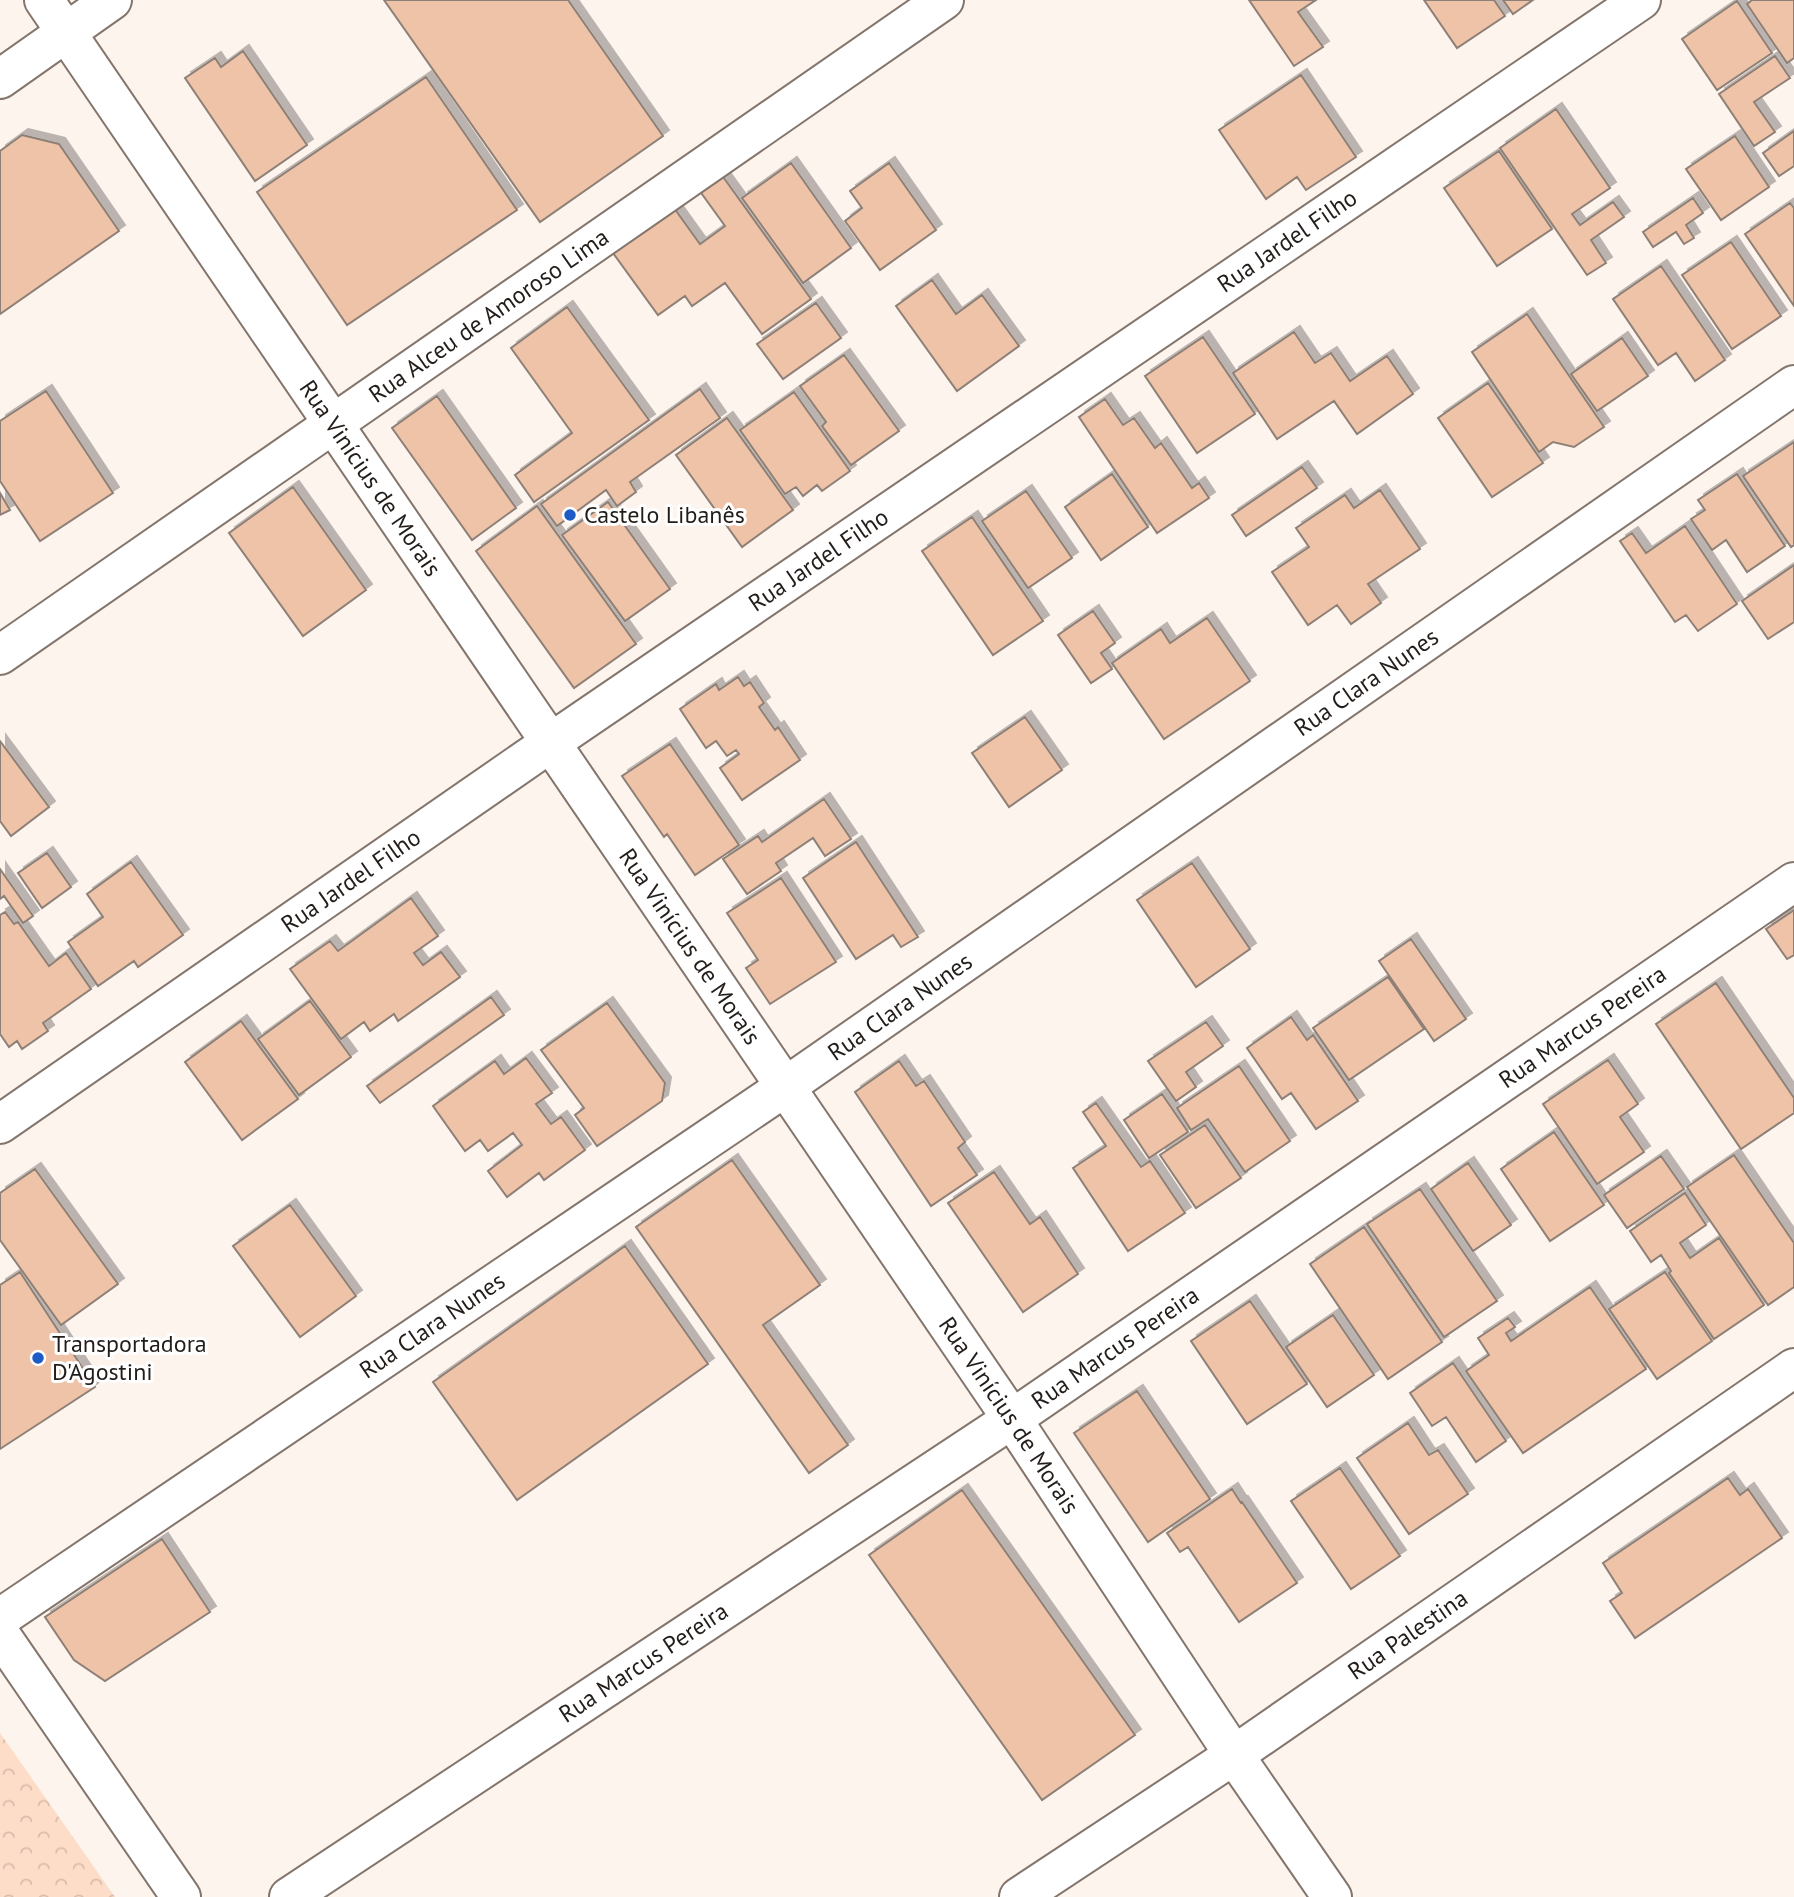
<svg xmlns="http://www.w3.org/2000/svg" width="1794" height="1897" font-family="'PT Sans',sans-serif">
<style>
.park{fill:url(#park-crowns)}
.building{fill:#efc3a8;stroke:#8e8077;stroke-width:2;filter:url(#shadow)}
.lines{fill:none;stroke-linecap:round;stroke-linejoin:round}
.minor-casing{stroke:#83756c;stroke-width:42}
.tertiary-casing{stroke:#83756c;stroke-width:42}
.secondary-casing{stroke:#83756c;stroke-width:42}
.minor{stroke:#fff;stroke-width:38}
.tertiary{stroke:#fff;stroke-width:38}
.secondary{stroke:#fff;stroke-width:38}
.poi-dot{fill:#1d5bc7;stroke:#fff;stroke-width:2.5}
.labels{text-anchor:middle;stroke-width:6;stroke-linejoin:round;paint-order:stroke}
.street-label{font-size:24px;fill:#231d1a;stroke:#fff}
.poi-label{font-size:24px;fill:#231d1a;stroke:#fff;text-anchor:start}
</style>
<defs>
<pattern id="park-crowns" width="20" height="18" patternUnits="userSpaceOnUse" patternTransform="scale(1.75)"><rect width="20" height="18" fill="#fddcc8"/><path d="M2 6a3 3 0 1 1 6 0M12 15a3 3 0 1 1 6 0" fill="none" stroke="#d9bcab"/></pattern>
<filter id="shadow"><feDropShadow dx="6" dy="-6" stdDeviation="0" flood-color="#0004"/></filter>
</defs>
<rect width="100%" height="100%" fill="#fdf4ee"/>
<path class="park" d="M0,1733L115,1897H0Z"/>
<path class="building" d="M384,0H568L663,136L540,222Z
M1249,0H1316L1298,12L1323,47L1294,66Z
M1424,0H1494L1505,16L1457,48Z
M1503,0H1533L1513,14Z
M1752,0H1794V58L1787,63L1747,4Z
M1737,1L1772,53L1717,90L1682,39Z
M243,51L307,145L255,181L185,78L215,58L221,67Z
M1775,56L1790,78L1754,102L1775,132L1754,146L1719,94Z
M1301,75L1356,157L1306,190L1297,177L1266,199L1219,130Z
M426,77L517,210L347,325L257,192Z
M1556,109L1610,188L1572,214L1580,225L1613,202L1624,217L1591,240L1606,263L1587,275L1500,148Z
M1794,131V166L1779,176L1763,153Z
M22,135L59,144L119,231L0,314V151Z
M1735,136L1769,187L1721,220L1686,169Z
M1499,151L1552,229L1497,266L1444,188Z
M791,163L851,248L803,283L742,198Z
M889,163L936,230L880,270L845,221L862,208L850,191Z
M721,174L811,299L762,334L725,283L692,306L685,296L658,315L613,253L674,208L700,244L725,226L699,190Z
M1693,198L1703,213L1686,225L1694,238L1684,244L1676,232L1653,247L1643,232Z
M1790,203L1794,208V306L1745,234Z
M1731,242L1781,316L1732,349L1682,275Z
M1661,266L1725,360L1695,381L1676,353L1658,365L1613,299Z
M932,280L956,314L982,295L1019,346L957,391L896,306Z
M816,303L841,338L783,379L757,344Z
M567,307L649,420L534,502L515,475L572,433L511,348Z
M1527,314L1604,427L1574,447L1553,442L1539,452L1472,352Z
M1294,332L1315,363L1331,353L1350,381L1387,356L1413,394L1357,434L1334,401L1277,439L1233,373Z
M1203,337L1255,414L1197,453L1145,376Z
M1622,338L1648,376L1597,411L1571,374Z
M844,355L899,431L851,465L822,426L826,422L800,386Z
M1488,383L1543,463L1492,497L1438,418Z
M700,389L720,418L630,482L636,492L617,506L606,490L557,526L541,504Z
M46,391L113,493L40,541L0,481V421Z
M794,392L850,471L822,491L817,485L803,496L796,487L785,494L740,430Z
M437,396L516,508L472,540L392,428Z
M1105,399L1123,425L1134,418L1155,448L1161,443L1192,488L1199,483L1209,498L1157,533L1079,417Z
M727,418L793,510L742,547L676,455Z
M1794,442V545L1791,547L1743,476Z
M1302,467L1317,488L1246,536L1232,515Z
M1112,474L1148,527L1101,560L1065,507Z
M1737,474L1785,546L1747,572L1726,540L1712,550L1691,519L1705,510L1698,500Z
M293,487L366,590L303,636L229,533Z
M1380,490L1420,549L1368,584L1381,603L1351,624L1337,605L1308,625L1272,572L1309,547L1296,528L1345,495L1354,508Z
M1026,491L1072,558L1028,588L982,521Z
M0,493L10,510L0,515Z
M608,502L670,589L625,621L562,535Z
M537,506L636,644L574,688L476,551Z
M972,517L1043,621L993,655L922,551Z
M1685,526L1737,604L1698,631L1686,615L1675,622L1620,541L1632,533L1646,553Z
M1794,565V622L1768,639L1742,601Z
M1093,611L1115,643L1101,653L1112,669L1091,683L1058,635Z
M1207,618L1250,681L1164,739L1112,663L1161,629L1170,643Z
M738,677L744,686L750,682L764,703L759,707L775,730L778,727L800,760L742,800L720,768L739,754L736,750L727,756L716,741L706,748L680,709L716,684L719,690Z
M1025,717L1062,770L1009,807L972,753Z
M0,741L49,807L11,836L0,821Z
M670,744L739,845L695,875L667,834L664,837L622,776Z
M824,799L851,839L825,856L813,838L776,863L781,871L747,894L723,859L758,836L762,842Z
M856,842L918,937L901,947L893,935L856,959L803,878Z
M47,853L71,887L42,908L18,873Z
M131,862L183,935L138,967L134,961L98,986L68,942L103,917L87,894Z
M1192,863L1250,949L1196,987L1137,900Z
M0,869L33,916L23,923L4,896L0,899Z
M781,878L836,962L770,1004L746,968L758,960L727,913Z
M411,898L438,936L414,953L423,965L441,952L460,977L398,1021L394,1014L370,1031L364,1022L341,1039L290,969L330,941L338,951Z
M1794,910V955L1787,959L1766,929Z
M5,912L14,924L18,922L49,966L66,953L91,989L43,1023L48,1031L22,1049L17,1041L9,1047L0,1034V915Z
M1411,939L1466,1019L1434,1041L1379,961Z
M1388,977L1424,1029L1349,1080L1313,1028Z
M1716,983L1794,1098V1113L1741,1149L1656,1024Z
M491,997L504,1015L380,1103L367,1086Z
M310,1001L351,1057L299,1095L258,1039Z
M607,1003L665,1083L662,1101L597,1146L575,1115L584,1108L541,1050Z
M1291,1017L1307,1040L1313,1035L1358,1101L1316,1129L1291,1093L1282,1099L1247,1048Z
M241,1021L298,1099L242,1140L185,1062Z
M1206,1022L1223,1046L1186,1072L1196,1087L1176,1101L1148,1061Z
M526,1058L552,1093L536,1104L551,1124L561,1117L585,1150L544,1180L539,1173L507,1197L488,1171L522,1145L513,1133L488,1151L480,1140L465,1151L433,1106L495,1061L504,1074Z
M1608,1060L1638,1104L1620,1117L1644,1152L1597,1184L1543,1104Z
M899,1061L916,1086L924,1081L965,1142L958,1148L977,1175L931,1206L855,1092Z
M1239,1066L1290,1141L1245,1172L1208,1119L1191,1130L1177,1108Z
M1162,1094L1188,1132L1149,1158L1124,1120Z
M1096,1103L1141,1167L1150,1161L1185,1213L1128,1251L1073,1168L1106,1146L1083,1112Z
M1205,1125L1241,1178L1196,1208L1160,1155Z
M1554,1132L1604,1205L1550,1241L1501,1169Z
M1734,1155L1794,1243V1287L1768,1305L1687,1187Z
M1661,1156L1684,1189L1627,1228L1604,1195Z
M732,1160L820,1285L763,1325L848,1445L809,1473L636,1227Z
M1468,1163L1511,1225L1473,1251L1431,1189Z
M35,1169L118,1284L61,1325L0,1240V1193Z
M994,1172L1030,1224L1040,1217L1078,1274L1023,1312L948,1203Z
M1420,1189L1497,1301L1444,1337L1367,1224Z
M1685,1193L1706,1225L1680,1243L1690,1258L1719,1238L1764,1305L1714,1339L1669,1273L1671,1271L1661,1255L1651,1262L1630,1231Z
M290,1205L356,1296L300,1337L233,1246Z
M1364,1227L1442,1342L1388,1379L1310,1264Z
M625,1246L708,1364L517,1500L433,1382Z
M20,1272L95,1387L0,1449V1285Z
M1665,1272L1712,1341L1657,1379L1609,1309Z
M1590,1287L1646,1369L1523,1453L1466,1371L1489,1355L1478,1338L1508,1318L1515,1327L1506,1333L1511,1341Z
M1250,1301L1307,1384L1247,1424L1191,1341Z
M1333,1315L1374,1375L1327,1407L1286,1347Z
M1453,1363L1506,1441L1476,1462L1446,1417L1432,1426L1410,1393Z
M1137,1391L1210,1499L1148,1542L1074,1433Z
M1408,1423L1429,1455L1438,1450L1468,1494L1409,1534L1357,1458Z
M1340,1468L1400,1556L1351,1589L1291,1501Z
M1728,1478L1740,1495L1748,1489L1782,1538L1635,1638L1610,1601L1622,1593L1603,1563Z
M1232,1489L1241,1503L1242,1502L1297,1583L1239,1622L1188,1547L1180,1552L1167,1533Z
M962,1490L1135,1735L1042,1800L869,1555Z
M162,1539L210,1612L105,1681L74,1660L45,1617Z"/>
<g class="lines">
<defs>
<g id="minor">
<path id="s1" d="M0,655L944,0"/>
<path id="s2" d="M0,1124L550,743L1641,0"/>
<path id="s3" d="M0,1618L785,1087L1794,385"/>
<path d="M0,1634L181,1897"/>
<path id="s4" d="M289,1897L1012,1419L1794,882"/>
<path id="s5" d="M1019,1897L1234,1755L1794,1368"/>
</g>
<g id="tertiary">
<path id="s6" d="M44,0L1012,1419L1234,1755L1332,1897"/>
</g>
<path id="secondary" d="M0,79L112,0"/>
</defs>
<use href="#minor" class="minor-casing"/>
<use href="#tertiary" class="tertiary-casing"/>
<use href="#secondary" class="secondary-casing"/>
<use href="#minor" class="minor"/>
<use href="#tertiary" class="tertiary"/>
<use href="#secondary" class="secondary"/>
</g>
<g class="poi-dot">
<circle cx="570" cy="515" r="7"/>
<circle cx="38" cy="1358" r="7"/>
</g>
<g class="labels">
<g class="street-label">
<text dy="8" stroke="none"><textPath href="#s2" startOffset="1561">Rua Jardel Filho</textPath></text>
<text dy="8" stroke="none"><textPath href="#s1" startOffset="595">Rua Alceu de Amoroso Lima</textPath></text>
<text dy="8" stroke="none"><textPath href="#s6" startOffset="579">Rua Vinícius de Morais</textPath></text>
<text dy="8" stroke="none"><textPath href="#s2" startOffset="994">Rua Jardel Filho</textPath></text>
<text dy="8" stroke="none"><textPath href="#s3" startOffset="1656">Rua Clara Nunes</textPath></text>
<text dy="8" stroke="none"><textPath href="#s2" startOffset="427">Rua Jardel Filho</textPath></text>
<text dy="8" stroke="none"><textPath href="#s6" startOffset="1146">Rua Vinícius de Morais</textPath></text>
<text dy="8" stroke="none"><textPath href="#s3" startOffset="1088">Rua Clara Nunes</textPath></text>
<text dy="8" stroke="none"><textPath href="#s4" startOffset="1559">Rua Marcus Pereira</textPath></text>
<text dy="8" stroke="none"><textPath href="#s3" startOffset="522">Rua Clara Nunes</textPath></text>
<text dy="8" stroke="none"><textPath href="#s4" startOffset="992">Rua Marcus Pereira</textPath></text>
<text dy="8" stroke="none"><textPath href="#s6" startOffset="1713">Rua Vinícius de Morais</textPath></text>
<text dy="8" stroke="none"><textPath href="#s5" startOffset="469">Rua Palestina</textPath></text>
<text dy="8" stroke="none"><textPath href="#s4" startOffset="425">Rua Marcus Pereira</textPath></text>
</g>
<g class="poi-label">
<text x="584" y="523">Castelo Libanês</text>
<text x="52" y="1352">Transportadora<tspan x="52" dy="28">D'Agostini</tspan></text>
</g>
</g>
</svg>
